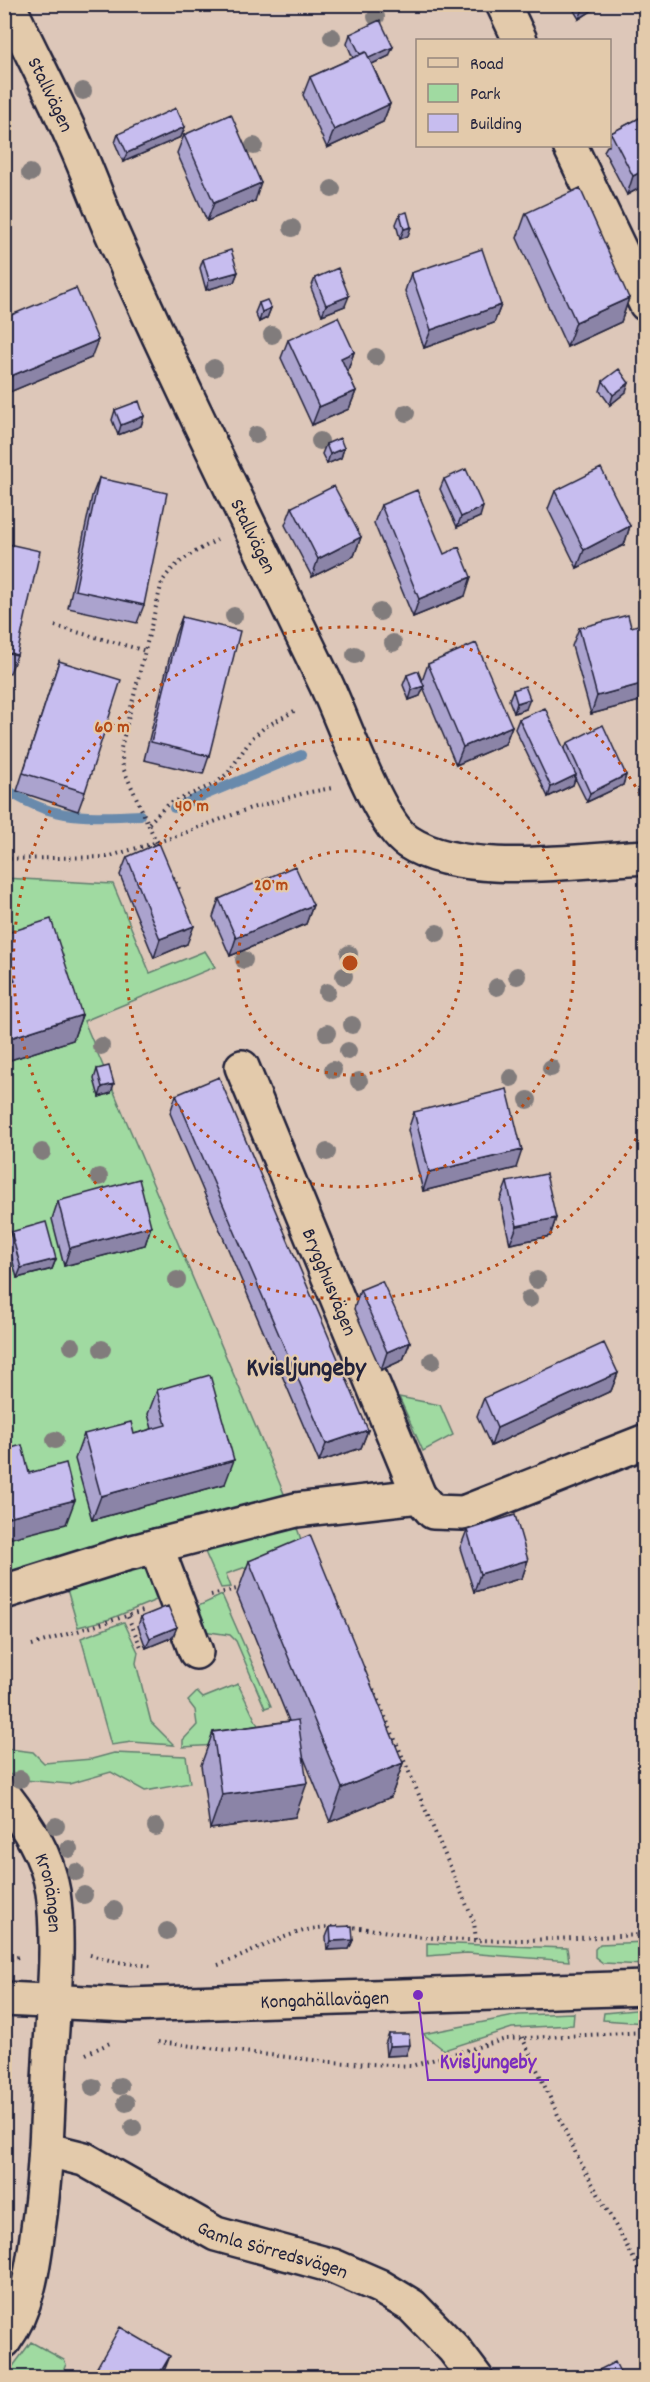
<svg xmlns="http://www.w3.org/2000/svg" width="650" height="2382" font-family="Dekko,sans-serif">
<style>
.green{fill:#a0daa1;stroke:#617e6e;stroke-width:1.5}
.lines{fill:none;stroke-linecap:round;stroke-linejoin:round}
.stream{stroke:#698aac;stroke-width:10}
.minor-casing{stroke:#22223b;stroke-width:38}
.path{stroke:#22223b;stroke-width:4;stroke-dasharray:1.5 4.5;stroke-linecap:butt}
.minor{stroke:#e3caab;stroke-width:33}
.tree{fill:#817c7c}
.wall{fill:#aba3ce;stroke:#22223b;stroke-width:1.5}
.shaded-wall{fill:#8b84a7;stroke:#22223b;stroke-width:1.5}
.building{fill:#c7bdef;stroke:#22223b;stroke-width:1.5}
.ring{fill:none;stroke:#b64b18;stroke-width:3;stroke-dasharray:3 6}
.labels{text-anchor:middle;stroke-width:4.5;stroke-linejoin:round;paint-order:stroke}
.street-label{font-size:20px;fill:#22223b;stroke:#e3caab}
.district-label{font-size:26px;font-weight:bold;fill:#22223b;stroke:#e3caab}
.centre{fill:#b64b18;stroke:#e3caab;stroke-width:3}
.ring-label{font-size:18px;text-anchor:middle;font-weight:bold;fill:#b64b18;stroke:#e3caab;stroke-width:4.5;stroke-linejoin:round;paint-order:stroke}
.leader{fill:none;stroke:#7b2cbf;stroke-width:2}
.callout-dot{fill:#7b2cbf;stroke:#e3caab;stroke-width:2}
.callout-label{font-size:21px;text-anchor:middle;font-weight:bold;fill:#7b2cbf;stroke:#e3caab;stroke-width:4.5;stroke-linejoin:round;paint-order:stroke}
</style>
<rect width="100%" height="100%" fill="#ddc7b9"/>
<filter id="ink" filterUnits="userSpaceOnUse"><feTurbulence type="fractalNoise" baseFrequency=".0167" numOctaves="2"/><feDisplacementMap in="SourceGraphic" scale="12" xChannelSelector="R" yChannelSelector="G"/><feConvolveMatrix kernelMatrix="1 2 1 2 8 2 1 2 1" color-interpolation-filters="sRGB"/></filter>
<g filter="url(#ink)">
<path class="green" d="M4,878L113,884L150,973L205,951L215,967L84,1021L285,1496L5,1574Z
M399,1397L440,1405L453,1435L423,1451Z
M296,1525L306,1554L260,1562L226,1574L231,1587L221,1588L205,1552L206,1548Z
M148,1563L161,1598L110,1619L78,1627L66,1586Z
M222,1595L271,1706L265,1708L236,1641L230,1635L203,1631L192,1609Z
M124,1622L138,1652L136,1663L151,1722L174,1745L132,1742L111,1745L81,1638Z
M238,1684L260,1730L218,1745L183,1747V1740L197,1725L195,1710L188,1701L197,1692L203,1698Z
M4,1731L9,1749L33,1752L44,1763L92,1759L114,1753L186,1756L190,1783L145,1791L111,1772L69,1784L24,1780L14,1778L5,1770Z
M645,1942V1965L603,1963L595,1957V1949L600,1944Z
M427,1943L567,1948L569,1961L467,1953L427,1956Z
M645,2009V2023L603,2020L604,2013Z
M574,2013L573,2025L512,2028L444,2050L423,2034L519,2015Z
M31,2342L64,2360L66,2364L64,2369L65,2377H5Z"/>
<g class="lines">
<path class="stream" d="M5,788C50,821 87,817 140,815
M174,808L301,755"/>
<defs>
<g id="minor">
<path id="s1" d="M8,4C29,49 52,92 72,137C85,165 96,195 108,224C176,378 252,530 325,682C343,719 378,823 408,842C464,879 580,860 646,857"/>
<path d="M503,4L520,40"/>
<path d="M570,146L646,304"/>
<path id="s2" d="M242,1067L419,1496"/>
<path d="M156,1546L196,1652"/>
<path d="M4,1592L125,1554L296,1510L419,1496L433,1512L463,1513L646,1441"/>
<path id="s3" d="M4,1795C27,1825 47,1854 53,1892C59,1936 55,1984 52,2029C47,2096 48,2162 38,2229C33,2268 28,2308 4,2341"/>
<path id="s4" d="M4,1999L128,2005L646,1988"/>
<path id="s5" d="M48,2150L84,2159L216,2234L333,2266L379,2286L412,2306L454,2349L476,2378"/>
</g>
</defs>
<use href="#minor" class="minor-casing"/>
<path class="path" d="M55,626L146,651
M149,823L167,805L216,783L228,773L252,738L265,727L298,709
M159,848L123,768L121,748L162,582C175,561 195,552 217,540
M4,859L107,857L174,837L248,809L305,793L332,788
M173,877L181,893
M211,1595L241,1588
M128,1617L142,1649
M32,1645L143,1611
M373,1689L474,1922L476,1940
M348,1927C378,1929 406,1936 435,1938C504,1944 576,1937 646,1935
M90,1955L117,1962L151,1966
M5,1961L21,1956
M218,1965C258,1952 294,1925 338,1927
M522,2037L576,2154L646,2281
M158,2042L330,2062L411,2066L506,2039L646,2032
M86,2054L112,2042"/>
<use href="#minor" class="minor"/>
</g>
<g class="tree">
<circle cx="376" cy="17" r="9"/>
<circle cx="332" cy="37" r="9"/>
<circle cx="83" cy="91" r="9"/>
<circle cx="254" cy="146" r="9"/>
<circle cx="30" cy="173" r="9"/>
<circle cx="332" cy="189" r="9"/>
<circle cx="292" cy="228" r="9"/>
<circle cx="272" cy="335" r="9"/>
<circle cx="376" cy="357" r="9"/>
<circle cx="214" cy="368" r="9"/>
<circle cx="406" cy="413" r="9"/>
<circle cx="256" cy="435" r="9"/>
<circle cx="320" cy="441" r="9"/>
<circle cx="380" cy="612" r="9"/>
<circle cx="234" cy="616" r="9"/>
<circle cx="393" cy="643" r="9"/>
<circle cx="355" cy="655" r="9"/>
<circle cx="437" cy="933" r="9"/>
<circle cx="349" cy="954" r="9"/>
<circle cx="244" cy="960" r="9"/>
<circle cx="344" cy="976" r="9"/>
<circle cx="517" cy="976" r="9"/>
<circle cx="497" cy="987" r="9"/>
<circle cx="327" cy="992" r="9"/>
<circle cx="352" cy="1025" r="9"/>
<circle cx="327" cy="1033" r="9"/>
<circle cx="101" cy="1046" r="9"/>
<circle cx="348" cy="1051" r="9"/>
<circle cx="551" cy="1068" r="9"/>
<circle cx="333" cy="1070" r="9"/>
<circle cx="511" cy="1078" r="9"/>
<circle cx="359" cy="1081" r="9"/>
<circle cx="528" cy="1100" r="9"/>
<circle cx="42" cy="1152" r="9"/>
<circle cx="327" cy="1152" r="9"/>
<circle cx="99" cy="1177" r="9"/>
<circle cx="177" cy="1280" r="9"/>
<circle cx="537" cy="1280" r="9"/>
<circle cx="529" cy="1299" r="9"/>
<circle cx="72" cy="1346" r="9"/>
<circle cx="102" cy="1349" r="9"/>
<circle cx="432" cy="1361" r="9"/>
<circle cx="55" cy="1440" r="9"/>
<circle cx="20" cy="1779" r="9"/>
<circle cx="56" cy="1826" r="9"/>
<circle cx="156" cy="1827" r="9"/>
<circle cx="69" cy="1849" r="9"/>
<circle cx="76" cy="1872" r="9"/>
<circle cx="84" cy="1895" r="9"/>
<circle cx="114" cy="1910" r="9"/>
<circle cx="167" cy="1931" r="9"/>
<circle cx="120" cy="2086" r="9"/>
<circle cx="93" cy="2087" r="9"/>
<circle cx="126" cy="2103" r="9"/>
<circle cx="133" cy="2128" r="9"/>
</g>
<path class="wall" d="M570,4H597L596,8L579,19Z
M350,34L389,56L372,64L390,104L383,122L327,148L303,95L310,77L353,58L347,44Z
M645,115V185L627,195L604,151L607,146H609V138L611,133Z
M185,127L181,137L123,162L115,143L118,134Z
M184,135L255,201L207,221L177,153Z
M526,213L629,298L621,322L567,347L517,238Z
M400,214L408,236L400,239L396,224Z
M203,259L238,272L234,282L206,290L200,268Z
M411,273L501,305L494,323L424,348L405,291Z
M315,278L345,306L322,315L311,288Z
M259,303L271,308L267,318L259,322L255,313Z
M4,318L91,358L5,394Z
M288,340L354,352L348,370L347,371L356,391L349,409L312,425L281,358Z
M603,381L626,392L610,405L600,391Z
M115,410L144,416L141,426L118,435L112,420Z
M326,444L344,448L341,458L327,464L322,454Z
M99,478L144,605L137,623L68,608L92,496Z
M444,479L480,517L457,527L440,489Z
M555,491L630,526L624,545L577,568L548,509Z
M381,505L444,554L465,596L413,617L374,523Z
M292,507L361,537L354,556L312,577L285,525Z
M4,543L17,655L10,673L4,672Z
M182,617L209,756L203,774L144,760L175,635Z
M579,628L643,668L640,701L591,714L572,646Z
M59,661L85,792L78,811L17,791Z
M428,664L512,726L505,744L456,765L423,687L420,696L409,700L403,685L407,675L422,681Z
M513,690L526,709L514,713L509,700Z
M519,719L564,750L567,743L626,775L623,785L587,802L575,778L573,785L548,797L515,729Z
M645,719V736L643,727Z
M127,857L187,944L154,958L120,875Z
M219,899L313,905L306,924L230,956L213,917Z
M4,934L82,1015L73,1040L4,1062Z
M97,1069L111,1093L99,1097L94,1079Z
M176,1095L368,1430L361,1448L319,1462L170,1113Z
M414,1112L516,1168L423,1191L408,1130Z
M507,1182L556,1218L550,1236L510,1244L500,1200Z
M58,1201L151,1226L145,1245L64,1266L52,1219Z
M11,1232L56,1259L52,1269L17,1278L8,1242Z
M360,1290L410,1342L403,1360L381,1370L354,1309Z
M618,1373L611,1391L491,1446L477,1416L484,1398Z
M157,1390L225,1484L92,1520L75,1459L84,1434H134L152,1429L148,1414Z
M467,1530L528,1560L522,1578L474,1592L460,1548Z
M249,1561L403,1763L391,1797L330,1822L303,1756L295,1817L210,1829L201,1765L213,1732L289,1721L237,1594Z
M141,1617L173,1637L146,1648L138,1626Z
M330,1927L353,1940L349,1949L327,1950L326,1937Z
M389,2034L406,2055L386,2056L385,2044Z"/>
<path class="shaded-wall" d="M590,4H597L596,8L579,19L583,9Z
M393,47L389,56L359,70L363,60Z
M8,94L4,103V95Z
M390,104L383,122L327,148L334,130Z
M185,127L181,137L123,162L127,153Z
M645,170V185L627,195L633,176Z
M261,183L255,201L207,221L214,203Z
M411,227L408,236L400,239L404,229Z
M238,272L234,282L206,290L209,280Z
M349,296L345,306L322,315L326,305Z
M629,298L621,322L567,347L576,322Z
M501,305L494,323L424,348L431,330Z
M271,308L267,318L259,322L262,312Z
M98,340L91,358L5,394L11,376Z
M354,352L348,370L334,376L341,358Z
M629,383L626,392L610,405L613,395Z
M356,391L349,409L312,425L319,407Z
M144,416L141,426L118,435L121,425Z
M344,448L341,458L327,464L330,454Z
M483,507L480,517L457,527L461,517Z
M630,526L624,545L577,568L584,550Z
M361,537L354,556L312,577L318,559Z
M471,577L465,596L413,617L419,599Z
M645,651V667L632,671L639,652Z
M645,683V686L640,701L591,714L597,696Z
M424,686L420,696L409,700L412,690Z
M530,699L526,709L514,713L517,703Z
M512,726L505,744L456,765L463,747Z
M576,775L573,785L548,797L551,787Z
M626,775L623,785L587,802L590,793Z
M313,905L306,924L230,956L236,938Z
M194,926L187,944L154,958L160,939Z
M82,1015L73,1040L4,1062V1046L7,1039Z
M114,1084L111,1093L99,1097L102,1087Z
M522,1150L516,1168L423,1191L429,1172Z
M556,1218L550,1236L510,1244L517,1226Z
M151,1226L145,1245L64,1266L70,1248Z
M56,1259L52,1269L17,1278L21,1268Z
M410,1342L403,1360L381,1370L387,1352Z
M618,1373L611,1391L491,1446L497,1428Z
M368,1430L361,1448L319,1462L326,1444Z
M234,1460L225,1484L92,1520L101,1496Z
M75,1500L66,1524L4,1540V1518Z
M528,1560L522,1578L474,1592L480,1574Z
M177,1627L173,1637L146,1648L150,1638Z
M403,1763L391,1797L330,1822L342,1788Z
M307,1783L295,1817L210,1829L222,1795Z
M353,1940L349,1949L327,1950L331,1941Z
M410,2045L406,2055L386,2056L389,2046Z
M170,2356L163,2374L161,2378H157Z"/>
<path class="building" d="M580,4H590L583,9Z
M380,20L393,47L369,58L366,52L360,54L350,34Z
M366,52L390,104L334,130L310,77Z
M4,86L8,94L4,95Z
M176,108L185,127L127,153L118,134Z
M231,114L261,183L214,203L184,135Z
M645,115V170L633,176L611,133Z
M580,188L629,298L576,322L526,213Z
M407,212L411,227L404,229L400,214Z
M482,249L501,305L431,330L411,273Z
M231,250L238,272L209,280L203,259Z
M338,268L349,296L326,305L315,278Z
M76,288L98,340L11,376L4,359V318Z
M267,300L271,308L262,312L259,303Z
M338,317L354,352L341,358L356,391L319,407L288,340Z
M619,369L629,383L613,395L603,381Z
M139,401L144,416L121,425L115,410Z
M340,438L344,448L330,454L326,444Z
M601,468L630,526L584,550L555,491Z
M466,469L483,507L461,517L444,479Z
M99,478L167,493L144,605L75,590Z
M334,486L361,537L318,559L292,507Z
M417,490L444,554L459,547L471,577L419,599L381,505Z
M4,543L40,551L17,655L4,652Z
M628,615L631,627L645,623V651L639,652L645,678V683L597,696L579,628Z
M182,617L240,631L209,756L151,742Z
M476,643L512,726L463,747L428,664Z
M59,661L121,680L85,792L23,773Z
M418,671L424,686L412,690L407,675Z
M525,686L530,699L517,703L513,690Z
M545,708L576,775L551,787L519,719Z
M603,725L626,775L590,793L567,743Z
M159,843L194,926L160,939L127,857Z
M295,866L313,905L236,938L219,899Z
M51,919L82,1015L7,1039L4,1032V985L15,981L4,950V934Z
M109,1066L114,1084L102,1087L97,1069Z
M219,1077L368,1430L326,1444L176,1095Z
M507,1089L522,1150L429,1172L414,1112Z
M546,1174L556,1218L517,1226L507,1182Z
M139,1179L151,1226L70,1248L58,1201Z
M46,1222L56,1259L21,1268L11,1232Z
M382,1281L410,1342L387,1352L360,1290Z
M604,1343L618,1373L497,1428L484,1398Z
M210,1375L234,1460L101,1496L84,1434L131,1422L134,1434L166,1425L157,1390Z
M22,1445L29,1473L66,1463L75,1500L4,1518V1450Z
M515,1515L528,1560L480,1574L467,1530Z
M310,1535L403,1763L342,1788L249,1561Z
M168,1606L177,1627L150,1638L141,1617Z
M298,1720L307,1783L222,1795L213,1732Z
M352,1926L353,1940L331,1941L330,1927Z
M389,2034H409L410,2045L389,2046Z
M120,2327L170,2356L157,2378H91Z
M615,2362L623,2378H583Z"/>
</g>
<g class="ring">
<circle cx="350" cy="963" r="112"/>
<circle cx="350" cy="963" r="224"/>
<path d="M645 1123A336 336 0 1 1 645 803"/>
</g>
<g class="labels">
<g class="street-label">
<text dy="7" stroke="none"><textPath href="#s1" startOffset="100">Stallvägen</textPath></text>
<text dy="7" stroke="none"><textPath href="#s1" startOffset="586">Stallvägen</textPath></text>
<text dy="7" stroke="none"><textPath href="#s2" startOffset="232">Brygghusvägen</textPath></text>
<text dy="7" stroke="none"><textPath href="#s3" startOffset="110">Kronängen</textPath></text>
<text dy="7" stroke="none"><textPath href="#s4" startOffset="321">Kongahällavägen</textPath></text>
<text dy="7" stroke="none"><textPath href="#s5" startOffset="248">Gamla Sörredsvägen</textPath></text>
</g>
<g class="district-label">
<text x="306" y="1375">Kvisljungeby</text>
</g>
</g>
<circle cx="350" cy="963" r="9" class="centre"/>
<g class="ring-label">
<text x="112" y="732">60 m</text>
<text x="192" y="811">40 m</text>
<text x="271" y="890">20 m</text>
</g>
<path class="leader" d="M418 1995L428 2080H549"/>
<circle class="callout-dot" cx="418" cy="1995" r="6"/>
<g class="callout-label">
<text x="488" y="2068">Kvisljungeby</text>
</g>
<rect width="650" height="2382" fill="none" stroke="#e3caab" stroke-width="24"/>
<rect x="12" y="12" width="626" height="2358" fill="none" stroke="#22223b" stroke-width="2" filter="url(#ink)"/>
<rect x="416" y="39" width="195" height="108" fill="#e3caab" stroke="#96877e" stroke-width="1.5"/>
<rect x="428" y="58" width="30" height="9" fill="#e3caab" stroke="#96877e" stroke-width="1.5"/>
<text x="470" y="69" font-size="18" fill="#22223b">Road</text>
<rect x="428" y="84" width="30" height="18" fill="#a0daa1" stroke="#96877e" stroke-width="1.5"/>
<text x="470" y="99" font-size="18" fill="#22223b">Park</text>
<rect x="428" y="114" width="30" height="18" fill="#c7bdef" stroke="#96877e" stroke-width="1.5"/>
<text x="470" y="129" font-size="18" fill="#22223b">Building</text>
</svg>
